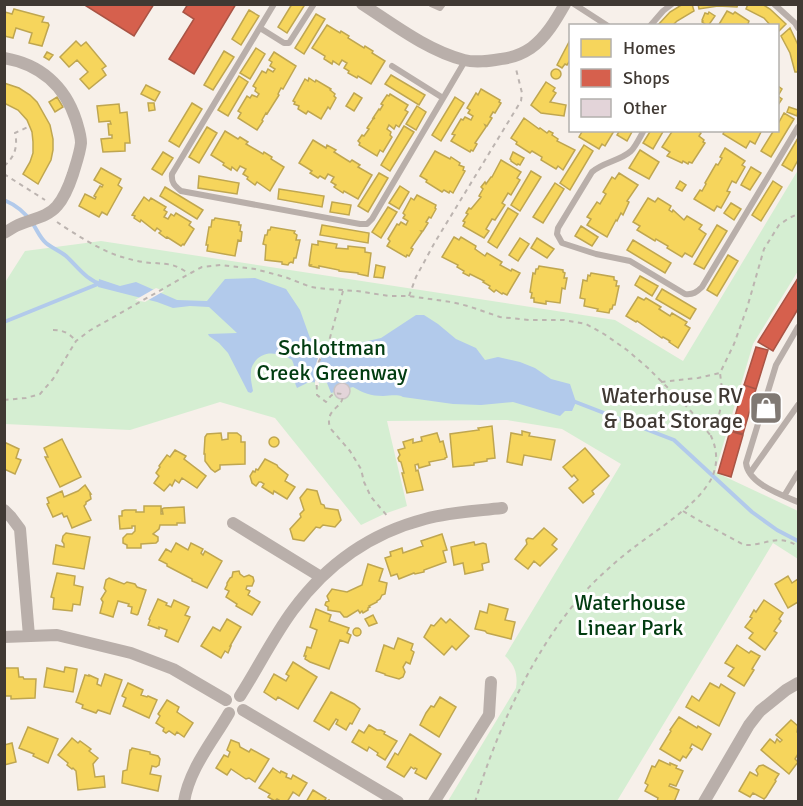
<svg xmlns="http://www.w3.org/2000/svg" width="803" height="806" font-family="Signika,sans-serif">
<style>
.green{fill:#d5eed2}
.water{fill:#b2caeb}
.pier{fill:#f7f0ea}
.homes{fill:#f6d55c;stroke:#bfa650;stroke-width:1.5}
.shops{fill:#d6604d;stroke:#a95445;stroke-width:1.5}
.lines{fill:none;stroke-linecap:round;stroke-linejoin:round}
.stream{stroke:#b2caeb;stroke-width:4}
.building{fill:#e3d4d9;stroke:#cbc4c4;stroke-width:1.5}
.path{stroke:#bcb4b0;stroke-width:2;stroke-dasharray:4.5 4.5;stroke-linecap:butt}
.lane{stroke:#b9afaa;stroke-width:6}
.street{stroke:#b9afaa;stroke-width:12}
.labels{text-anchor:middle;stroke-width:6;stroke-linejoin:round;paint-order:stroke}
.park-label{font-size:22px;fill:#023c11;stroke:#fff}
.poi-label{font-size:22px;fill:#403933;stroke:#fff;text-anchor:end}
</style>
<rect width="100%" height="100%" fill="#f7f0ea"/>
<path class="green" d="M798,170V271L753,344L715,472L798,511V559L773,543L617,801H448L516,688C518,674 515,665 505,656L621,464L562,429L507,420L387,421L407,506L384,514L361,525L275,418L220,402L130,430L5,424L4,284L25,251L101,241L615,320L683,361Z"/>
<path class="water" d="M255,278L286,289L300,310L310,338L332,348H345L359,343L381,338L416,315H424L438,324L456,339L476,348L485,360L498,357L520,362L535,368L551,379L570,384L576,402L572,411H565L560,416L513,402L481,405L453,404L403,397C397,394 390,396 383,396C371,396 363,393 353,387L331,393L327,383L309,382L297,388C292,379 297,369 292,360C280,353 263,349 254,363C252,366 251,368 251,372C250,378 252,385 253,391L251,393L248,392L228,353L219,343L209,336L208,334L237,333L209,307L190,306L173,308L157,302L98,287L99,279L120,286L136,282L177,300L207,301L225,279Z"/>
<path class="pier" d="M156,288L164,291L145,302L135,300Z
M327,342L330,344L327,353L321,357L318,368L319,386L315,385V367L319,355L324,351Z"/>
<path class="homes" d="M292,4H301L304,6L287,33L278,27Z
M683,4H692L694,11L677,21L672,26H657L670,12Z
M698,4H738L737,7L718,6L699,9Z
M748,4H762L770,9L786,24L778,32V26H771L764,18L746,9Z
M14,9L44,17L42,22L48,23L49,25L42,46L29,43L32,33L16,28L13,38L4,36L5,12L12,14Z
M249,10L259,16L241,45L232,39Z
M727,11L733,14L735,12L749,21L748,24L751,26H718Z
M709,12L715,16L708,26L702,22L703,21L702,20L705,13L708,14Z
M316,14L325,19L304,54L295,48Z
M327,25L340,33L341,31L349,36L348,38L364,48L365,46L373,51L372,53L385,61L371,84L358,76L357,78L348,73L349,71L344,68L347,63L342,60L339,65L333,61L332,64L324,59L325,56L312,48Z
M790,28L798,45V72H795L790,53L781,36Z
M570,40V63L569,62L567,65L565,64L562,68L557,65Z
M76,41L81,46L86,42L106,66L102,69L106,75L89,89L80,79L88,72L77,60L69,67L60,57Z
M256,48L265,54L250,79L240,73Z
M224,51L234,57L213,90L204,85Z
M47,52L53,55L49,60L44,57Z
M274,52L296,66L283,89L281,88L278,94L279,95L267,114L266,113L262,120L263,121L257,130L238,118L241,113L238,111L247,96L250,98L252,95L257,97L259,94L255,91L256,88L253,86L262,71L266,73L268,69L273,72L275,69L270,66L272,62L269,60Z
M551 74a5 5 0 1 1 10 0a5 5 0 1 1-10 0Z
M391,75L425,95L419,105L385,84Z
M239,76L248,82L228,116L218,110Z
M309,78L315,82L316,80L331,89L330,90L335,94L334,96L336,98L330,109L328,107L321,119L308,111L306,114L298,109L299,106L294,104L295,102L293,101L305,79L308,81Z
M546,82L555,88L553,91L556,93L550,102L566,105L564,116L541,113L531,105Z
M4,83L19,88L30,95L37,102L50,125L53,139V150L51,160L38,184L23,174L30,162L33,153V142L32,132L27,120L18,110L4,103Z
M146,85L160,92L155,101L141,94Z
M778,86L782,89L778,96L782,99L778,105Z
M481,89L500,100L499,102L501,103L495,113L493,112L490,117L492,118L487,126L485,125L486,127L475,143L477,144L473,151L471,150L470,152L451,141L455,135L452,134L461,119L463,120L465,117L471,120L473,116L468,113L470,110L467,108L476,93L478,95Z
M354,93L362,98L354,111L346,106Z
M390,94L408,105L405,110L408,112L399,127L396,125L394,129L389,125L387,129L391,132L390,135L392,137L383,152L380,150L377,156L359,145L360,143L358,141L362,135L364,136L369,129L367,128L373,119L375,118H373L379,109L380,110L383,105L381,104L387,95L389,96Z
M57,97L63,107L55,112L49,102Z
M455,97L464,103L441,141L432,135Z
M148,103H154L155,110L149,111Z
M192,103L202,109L179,147L169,141Z
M119,104L120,113L127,112L130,143H125V151L103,152L101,139L112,138V135H109L108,124H111L110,121L99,122L97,106Z
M417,106L426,112L416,130L406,124Z
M789,107L798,110L797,116L787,112Z
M784,113L794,119L771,157L761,151L774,130H778V124Z
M524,118L539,129L540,128L547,133L549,131L553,133L552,135L558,139L557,141L575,150L563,170L558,166L556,169L541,160L542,157L532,151L530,153L516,144L517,142L511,138Z
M404,126L414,132L390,171L381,165Z
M207,127L217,133L199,163L189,157Z
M583,130H613L614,131L605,146L602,144L599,149L579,137Z
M620,130H633L627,141L617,135Z
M651,130H664L653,149L643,143Z
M673,130H698L701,133L699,136L704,140L703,142L705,143L692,163L689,162L688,164L683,161L682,163L667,156L670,152L662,147Z
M725,130H762L755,144L750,141L746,148L723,134Z
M225,131L238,139L240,137L248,142L246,144L263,154L264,152L272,157L271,159L284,167L270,191L257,182L255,185L247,179L248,177L243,174L246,169L240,166L237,171L232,167L231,170L223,165L224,163L211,155Z
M798,138V160L792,171L782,165Z
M313,140L326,148L327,145L336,150L334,152L350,162L352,160L360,165L358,167L372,175L358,199L344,191L343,193L334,187L336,185L331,182L334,177L328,174L325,179L320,176L318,178L310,173L312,171L299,163Z
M584,145L593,151L570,190L560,183Z
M725,148L745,161L742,165L745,167L736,183L732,181L727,191L730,192L721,208L717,206L714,211L694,199L700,190L702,191L706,184L705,183L716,164L718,165L722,158L720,157Z
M640,150L659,162L649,179L629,168Z
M435,151L450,159L451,157L460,163L459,165L464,167L463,170L465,171L453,193L450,191L449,193L444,190L442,192L426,182L427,180L420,176Z
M163,152L173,158L162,175L152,169Z
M513,152L524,158L520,165L518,164L517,165L511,161V160L510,159Z
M501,160L521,172L517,178L520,180L511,195L508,193L502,203L505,205L495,220L492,219L486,229L489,231L484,238L463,226L465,222L463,221L468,214L466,213L469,208L471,209L481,197L479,196L483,189L481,187L485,182L486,184L491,177H492Z
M751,167L761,173L750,190L741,185Z
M101,168L121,179L118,185L122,188L107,215L102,212L99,217L79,206L85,194L95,199L96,197L94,196L100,186L102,187L103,185L94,180Z
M531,171L541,177L520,211L511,205Z
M379,173L388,178L368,212L358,206Z
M619,173L638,185L627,201L629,202L623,215L621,213L617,221L616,220L607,237L587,225L591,219L587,217L597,202L600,204L606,194L603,192L612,177L615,179Z
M199,176L239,183L237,194L198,188Z
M680,181L686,185L682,191L676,188Z
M773,181L782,187L761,221L752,215Z
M555,183L564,189L543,223L533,217Z
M400,186L409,192L399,209L389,203Z
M165,187L203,210L197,219L160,196Z
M279,189L324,196L322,207L278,199Z
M417,195L436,205L435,208L436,209L431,218L429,217L426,222L428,223L423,231H421L422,232L411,248L413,249L409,256L407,255L406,257L387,246L390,241L388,239L397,224L399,225L401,222L406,225L408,221L403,218L405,215L403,213L411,198L414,200Z
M144,197L149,201L151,198L166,207L164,210L167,212L164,217L168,219L171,214L174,216L176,213L191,222L189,225L194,229L184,245L183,244L181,246L167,237L166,238L159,233L161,231L157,228L155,231L141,220L140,222L134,218L135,216L132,215Z
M648,198L655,202L658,198L671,206L669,210L672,212L673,210L684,220L687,216L702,225L699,229L706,234L692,257L685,253L682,257L667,248L668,246L656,239L655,241L637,230L640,226L633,222Z
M332,202L351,205L349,215L330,212Z
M731,203L741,209L734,220L724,213Z
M388,207L397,212L381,238L372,232Z
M508,208L518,214L497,248L488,242Z
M215,218L239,222V225H241L240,231L242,232L241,241L238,240L235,256L207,251L208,245H206L209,227H211L212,220H214Z
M322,225L369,233L368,243L320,235Z
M717,225L727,231L704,269L694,264Z
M581,226L598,237L592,246L575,236Z
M271,227L295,231L294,233L297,235L296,240H300L296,258H294L293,263L291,262L289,263L288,265L282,264V262L265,260L266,245L263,244L265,235H267L268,230H270Z
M454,237L459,240L461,237L476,246L475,249L485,256L487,253L502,262L500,265L511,271L512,269L520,273L507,295L503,293L502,294L496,290L494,292L489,288L490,286L483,282L484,281L470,274L469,276L463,273L464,271L457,267L458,265L442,257Z
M520,238L529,244L518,261L509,255Z
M537,238L554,249L547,258L531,248Z
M633,240L671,263L665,273L627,250Z
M318,241L337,244L336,248L348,249V246L365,248V252L371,253L368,276L358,274V273L339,271V270L319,266V268L310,266L311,265H309L312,244L318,245Z
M728,255L738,261L717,296L707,290Z
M376,265L385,267L383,278L374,277Z
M539,266L563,270V272L565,273L564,278H567L565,289L562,288L560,303L546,301V304L534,302V298H531L532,293L530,292L533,273L535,274L536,269H538Z
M591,273L614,277V280L617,281L616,286H619L615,305H613L612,309H610L609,313L597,311L598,309L584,306L585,299L580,298L583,280L587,281L588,275L590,276Z
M640,276L658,286L652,296L635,285Z
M662,289L696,309L690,319L656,299Z
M638,297L644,300L646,298L661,307L659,309L670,316L672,313L687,322L685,325L690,328L678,348L669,342L670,341L663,337L662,338L637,321L636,322L626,316Z
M492,426L495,458L487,459V461L474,463V465L453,467L450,434L479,430L478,428Z
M522,431L530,433L529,436L555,440L551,460L524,455L522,465L507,462L511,433L522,435Z
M221,433L222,440L228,439V433H237L241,436V442H245V464L220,465V469L215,472L211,469L205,461V454H204L205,437L207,434Z
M437,433L440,442L443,441L447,457L445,458V459L429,462L430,465L419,468L418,464L415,465L416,471L418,470L423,490L407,493L402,473H404L401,462L399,461L398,458L400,455L398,450L405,448L403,442L413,439V443L422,441L421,437Z
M269 442a5 5 0 1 1 10 0a5 5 0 1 1-10 0Z
M62,439L81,477L60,487L45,457H48L44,448Z
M4,442L19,449L16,458L21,460L15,474L4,469Z
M585,448L609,476L592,491L594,494L583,503L569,488L578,480L574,475L572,477L563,467Z
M175,450L186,456L184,459L206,476L197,488L182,478L179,483L175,480L172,486L170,484L164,491L154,483L159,476L156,473L160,467L159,466L167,455L170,457Z
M265,459L277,465L278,467L288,475L285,481L295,487L287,499L274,491L273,494L262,487L264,484L261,482H259L256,486L252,483L250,476L253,471L255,472L256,469L258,470Z
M85,485L91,494H90L91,499L86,502V504L84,506L91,520L72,528L67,516L64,517L62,513L53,517L47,504L49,503L47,498L62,491L64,497L78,491Z
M307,489L317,491L321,504L324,505L325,508L338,510L341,520L335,527L323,525L320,528L316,527L304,541L293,539L290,529L301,517L300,514L304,510L300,498Z
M144,506H161V514H163L162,509L164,508L184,507L185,523H177V525H160L159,529L153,534L158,537V541L156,543L141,544V548H127V545L123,543V538L127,534H132L135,531V526H132V528L120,529L119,516H122V511L125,510H136V512H144Z
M544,528L557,539L552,545L557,549L540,566L534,561L528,569L515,559L527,544L526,540L528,538L533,539Z
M66,533L90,537L84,569L53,564L56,545L64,547V544L62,541L63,536Z
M442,534L447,550L443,551L446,562L424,570V572L415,574L414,573L399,579L397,574L391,576L385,558L391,556L390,552L402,548L403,553L423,546L421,541Z
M474,542L475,545L483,543L486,544L489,562L482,564L483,570L465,574L463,563L454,565L451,547Z
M176,543L188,550L191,543L203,549L201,553L203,555L205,551L222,561L207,588L197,583L192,581V579L167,566V564L159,560L166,549L171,552Z
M368,564L383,569L379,581L387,583L385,594L382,595L380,599L377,601V602L369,606L370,607L368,608V610L363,613L362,611L360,613L358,610L347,617H344L340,612L328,610V607L325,605L326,602L329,601L327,596L332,589L347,592L362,585Z
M239,571L240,574L244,577L249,575L253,577L254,581L252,586H247L246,589L250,591L248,595L260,602L252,615L236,606L237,604L226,597L229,591L225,589L227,585V583L230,578L232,577L233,572Z
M57,573L75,576L74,585L83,587L80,605L73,604L72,611L53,609L54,598L51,597Z
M788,576L792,583L798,579V602L788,608L775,584Z
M109,578L124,584L127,582L135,584L137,587L146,590L138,614L137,615L131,613L132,607L128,606L129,604L118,601L113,617L100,613L103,602L101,599L106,591L104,588L106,580Z
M158,599L167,603L166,605L171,607L174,600L189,607L185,615L190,617L178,642L165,636L167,630L159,627V629L148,625L150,620L149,619Z
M764,600L783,613L779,619L781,621L774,631L777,633L765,650L749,638L753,633L745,627L752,618L750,617L754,610L756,612Z
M489,604L508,609L505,620L515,622L511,639L487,633L485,631L475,629L480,611L487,613Z
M316,609L331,615L329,621L349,628L347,633L351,635L348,643L340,640L329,669L310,662L305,659L306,656H304L307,647L311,648L317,630L310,627Z
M373,615L377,623L369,626L365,619Z
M441,618L446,623L450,619L469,636L456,650L452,646L444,655L424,637L431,625L434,626Z
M227,619L241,627L230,646H231L228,653L225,651L221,658L201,646L213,627L220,631Z
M353 632a4 4 0 1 1 8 0a4 4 0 1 1-8 0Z
M398,638L413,644L411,650L414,652L410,664L406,662L403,667L405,672L403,677L399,679L385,675V674L376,671L384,645L394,649Z
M737,645L749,653L751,651L760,656L752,669L754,670L744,686L728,676L734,668L725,663Z
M293,662L317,677L298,709L278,697L276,700L264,692L274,674L286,681L289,676L286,674Z
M65,667L77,669L73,692L44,687L47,668L64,672Z
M4,668H18L19,677H23L24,679H36L35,698L11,699V696H5Z
M105,674L122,680L110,714L98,710L96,713L82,708L83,705L76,702L85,675L89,676V675L98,679L97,684L101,686Z
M128,683L143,690L141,695L147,697L148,696L157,700L149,718L123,706L126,698L122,696Z
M710,683L719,688L721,684L735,693L719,726L686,707L692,696L699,701Z
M331,692L354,704L360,709L352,724L350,723L346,730L336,724L338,720L336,719L329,730L314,721Z
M440,697L456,707L439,737L420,725L426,713L431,706L434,707Z
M167,700L179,707L177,712L193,723L184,737L177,732L175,735L169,731L166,733L163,731L164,728L156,723L160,716L158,714Z
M679,717L697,728L698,726L711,734L702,750L692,744L690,748L692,749L686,758L683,756L680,761L660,749L671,731L670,730Z
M791,720L798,726L797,732L798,733V754L795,759L798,762L789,774L761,750L770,739L775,743L777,739L780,742L782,740L776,735Z
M369,725L377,730H381L385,732L384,734L397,741L385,760L377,755L378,753L369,747L367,751L352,742L359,730L364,733Z
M28,727L58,739L48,763L33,756L34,754L19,748Z
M410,734L441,754L426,779L415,773L417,769L415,768L414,769L411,767L404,777L387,767L395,753L398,755Z
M72,738L78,743L80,741L91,749L89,751L98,758L93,764L95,777L104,776L105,787L78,790L76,771L73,768L72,769L67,765L68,763L58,755Z
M231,740L239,743L240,747L249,752L251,749L269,759L255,782L249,778L246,779L231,769L227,775L216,768L224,755L228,757L230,752L227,750Z
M12,743L16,762L4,765V745Z
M132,748L150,752V754L158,756L160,759L159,765L156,767L152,766L150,774L161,776L158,791L122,783L123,771L127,770L130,750H131Z
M659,760L670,765V763L677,766L676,768L683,771L676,786L670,784L669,786L679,790L674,802H657L658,798L645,791L648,785L645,783L652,766L655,767Z
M763,765L779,774L775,780L776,781L766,797L764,799L753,793L750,797L739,791L750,772L757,776L758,774L756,770L759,766Z
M273,768L280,773L281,771L287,774L286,777L291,779L293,775L307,783L299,796L293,792L287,802H282L277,799L275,801L268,797L270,794L259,788Z
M313,790L326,798L325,800L327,801L329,800L331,802H306Z"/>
<path class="shops" d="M83,4H154L134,36Z
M188,4H236L194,74L169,59L194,19L183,12Z
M798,278V309L773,351L758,342Z
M756,347L768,350L756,389L744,385Z
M744,385L756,389L743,434L731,430Z
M730,431L743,435L731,477L718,473Z"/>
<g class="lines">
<path class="stream" d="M4,200C16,205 26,213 33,224C37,230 40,238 46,243C52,248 60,251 66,256C78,267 86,280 103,285
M4,322L98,284
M573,401L674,440L752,512L777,530L798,541"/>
</g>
<path class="building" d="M334 391a8 8 0 1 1 16 0a8 8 0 1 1-16 0Z"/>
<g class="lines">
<path class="path" d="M4,166C15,157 18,146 15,133L28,127
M4,174L45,200
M57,222C75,234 101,251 122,257C132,260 144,263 154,263C169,264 176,264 189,274
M343,291L326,352C313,363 317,379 317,395L326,402C331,395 333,392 342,394C346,408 324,407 330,428L350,451L361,469L364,482L371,497L389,518
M409,296L416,277L435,242L521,101L522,93L516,69
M53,330C63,330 69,333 76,341
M661,382L698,378L720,373
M4,400L26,398L40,394L53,379L76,341L89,331L189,274L202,267L221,265L255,269L285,277L311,287L326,289L357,291L389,296H409L451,302L468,306L500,317L529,320H564L586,324L604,334L627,350L648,368L690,410L711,436
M683,511L698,520L744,545C766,546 776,533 798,546
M475,802C500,721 543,626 608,569C630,548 657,532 680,513C690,505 699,497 706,487C718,472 719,453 711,436L719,415L723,397L720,373L734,344L747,308L764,249L779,225L789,218L798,214"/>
<path class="lane" d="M274,4L172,174C171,183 175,186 181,191L360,224H367L372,219L465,61
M431,4L440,8L443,4
M574,4L608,26
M774,4L795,23L798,28
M650,26L663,11L672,4
M260,28L284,43H289L314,4
M392,66L443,98
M644,130C640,137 636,146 631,151C620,161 603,162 592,172L558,228L557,234L562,243L596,254L630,261L685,294C693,295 697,292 702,287L798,127
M798,327L776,365L746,463C748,484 782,495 798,502
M750,473L798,405
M784,496L798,473"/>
<path class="street" d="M362,4C393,24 428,51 464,60C476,63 489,61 501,59C512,58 522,54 531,48C546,37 556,20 565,4
M4,58C40,64 65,86 76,120C78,127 81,135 81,143C80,153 76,164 73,174C69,186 65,197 57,206C47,218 30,219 16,226C12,228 8,231 4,233
M4,510L11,517L20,529L29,636
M233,523L321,577
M4,637L57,635L131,653L173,669L226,700
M240,696C258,668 273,637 293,610C326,565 371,533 425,519C450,512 476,511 502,508
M243,710L398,802
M184,802C189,769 213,741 229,713
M434,802L489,715L491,682
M704,802L749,725L760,711L786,690L798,683"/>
</g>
<defs>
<symbol id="shop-square" viewBox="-11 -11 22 22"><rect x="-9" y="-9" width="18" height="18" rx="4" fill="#807973" stroke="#fff"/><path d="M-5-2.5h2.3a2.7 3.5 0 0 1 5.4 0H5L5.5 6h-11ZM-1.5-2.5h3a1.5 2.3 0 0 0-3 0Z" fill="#fff"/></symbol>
</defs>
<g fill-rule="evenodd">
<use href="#shop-square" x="747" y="389" width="38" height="38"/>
</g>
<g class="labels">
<g class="park-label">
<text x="332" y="355">Schlottman<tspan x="332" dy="25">Creek Greenway</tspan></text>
<text x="630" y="610">Waterhouse<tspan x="630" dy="25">Linear Park</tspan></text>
</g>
<g class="poi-label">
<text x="743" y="403">Waterhouse RV<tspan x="743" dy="25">&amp; Boat Storage</tspan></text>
</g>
</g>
<rect width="803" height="806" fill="none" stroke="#403933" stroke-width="12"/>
<rect x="569" y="24" width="210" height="108" fill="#ffffff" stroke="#b3b0ad" stroke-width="1.5"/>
<rect x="581" y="39" width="30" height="18" fill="#f6d55c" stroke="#b3b0ad" stroke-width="1.5"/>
<text x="623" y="54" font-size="18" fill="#403933">Homes</text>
<rect x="581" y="69" width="30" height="18" fill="#d6604d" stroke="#b3b0ad" stroke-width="1.5"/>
<text x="623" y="84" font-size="18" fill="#403933">Shops</text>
<rect x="581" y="99" width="30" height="18" fill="#e3d4d9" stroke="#b3b0ad" stroke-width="1.5"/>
<text x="623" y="114" font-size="18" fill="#403933">Other</text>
</svg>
